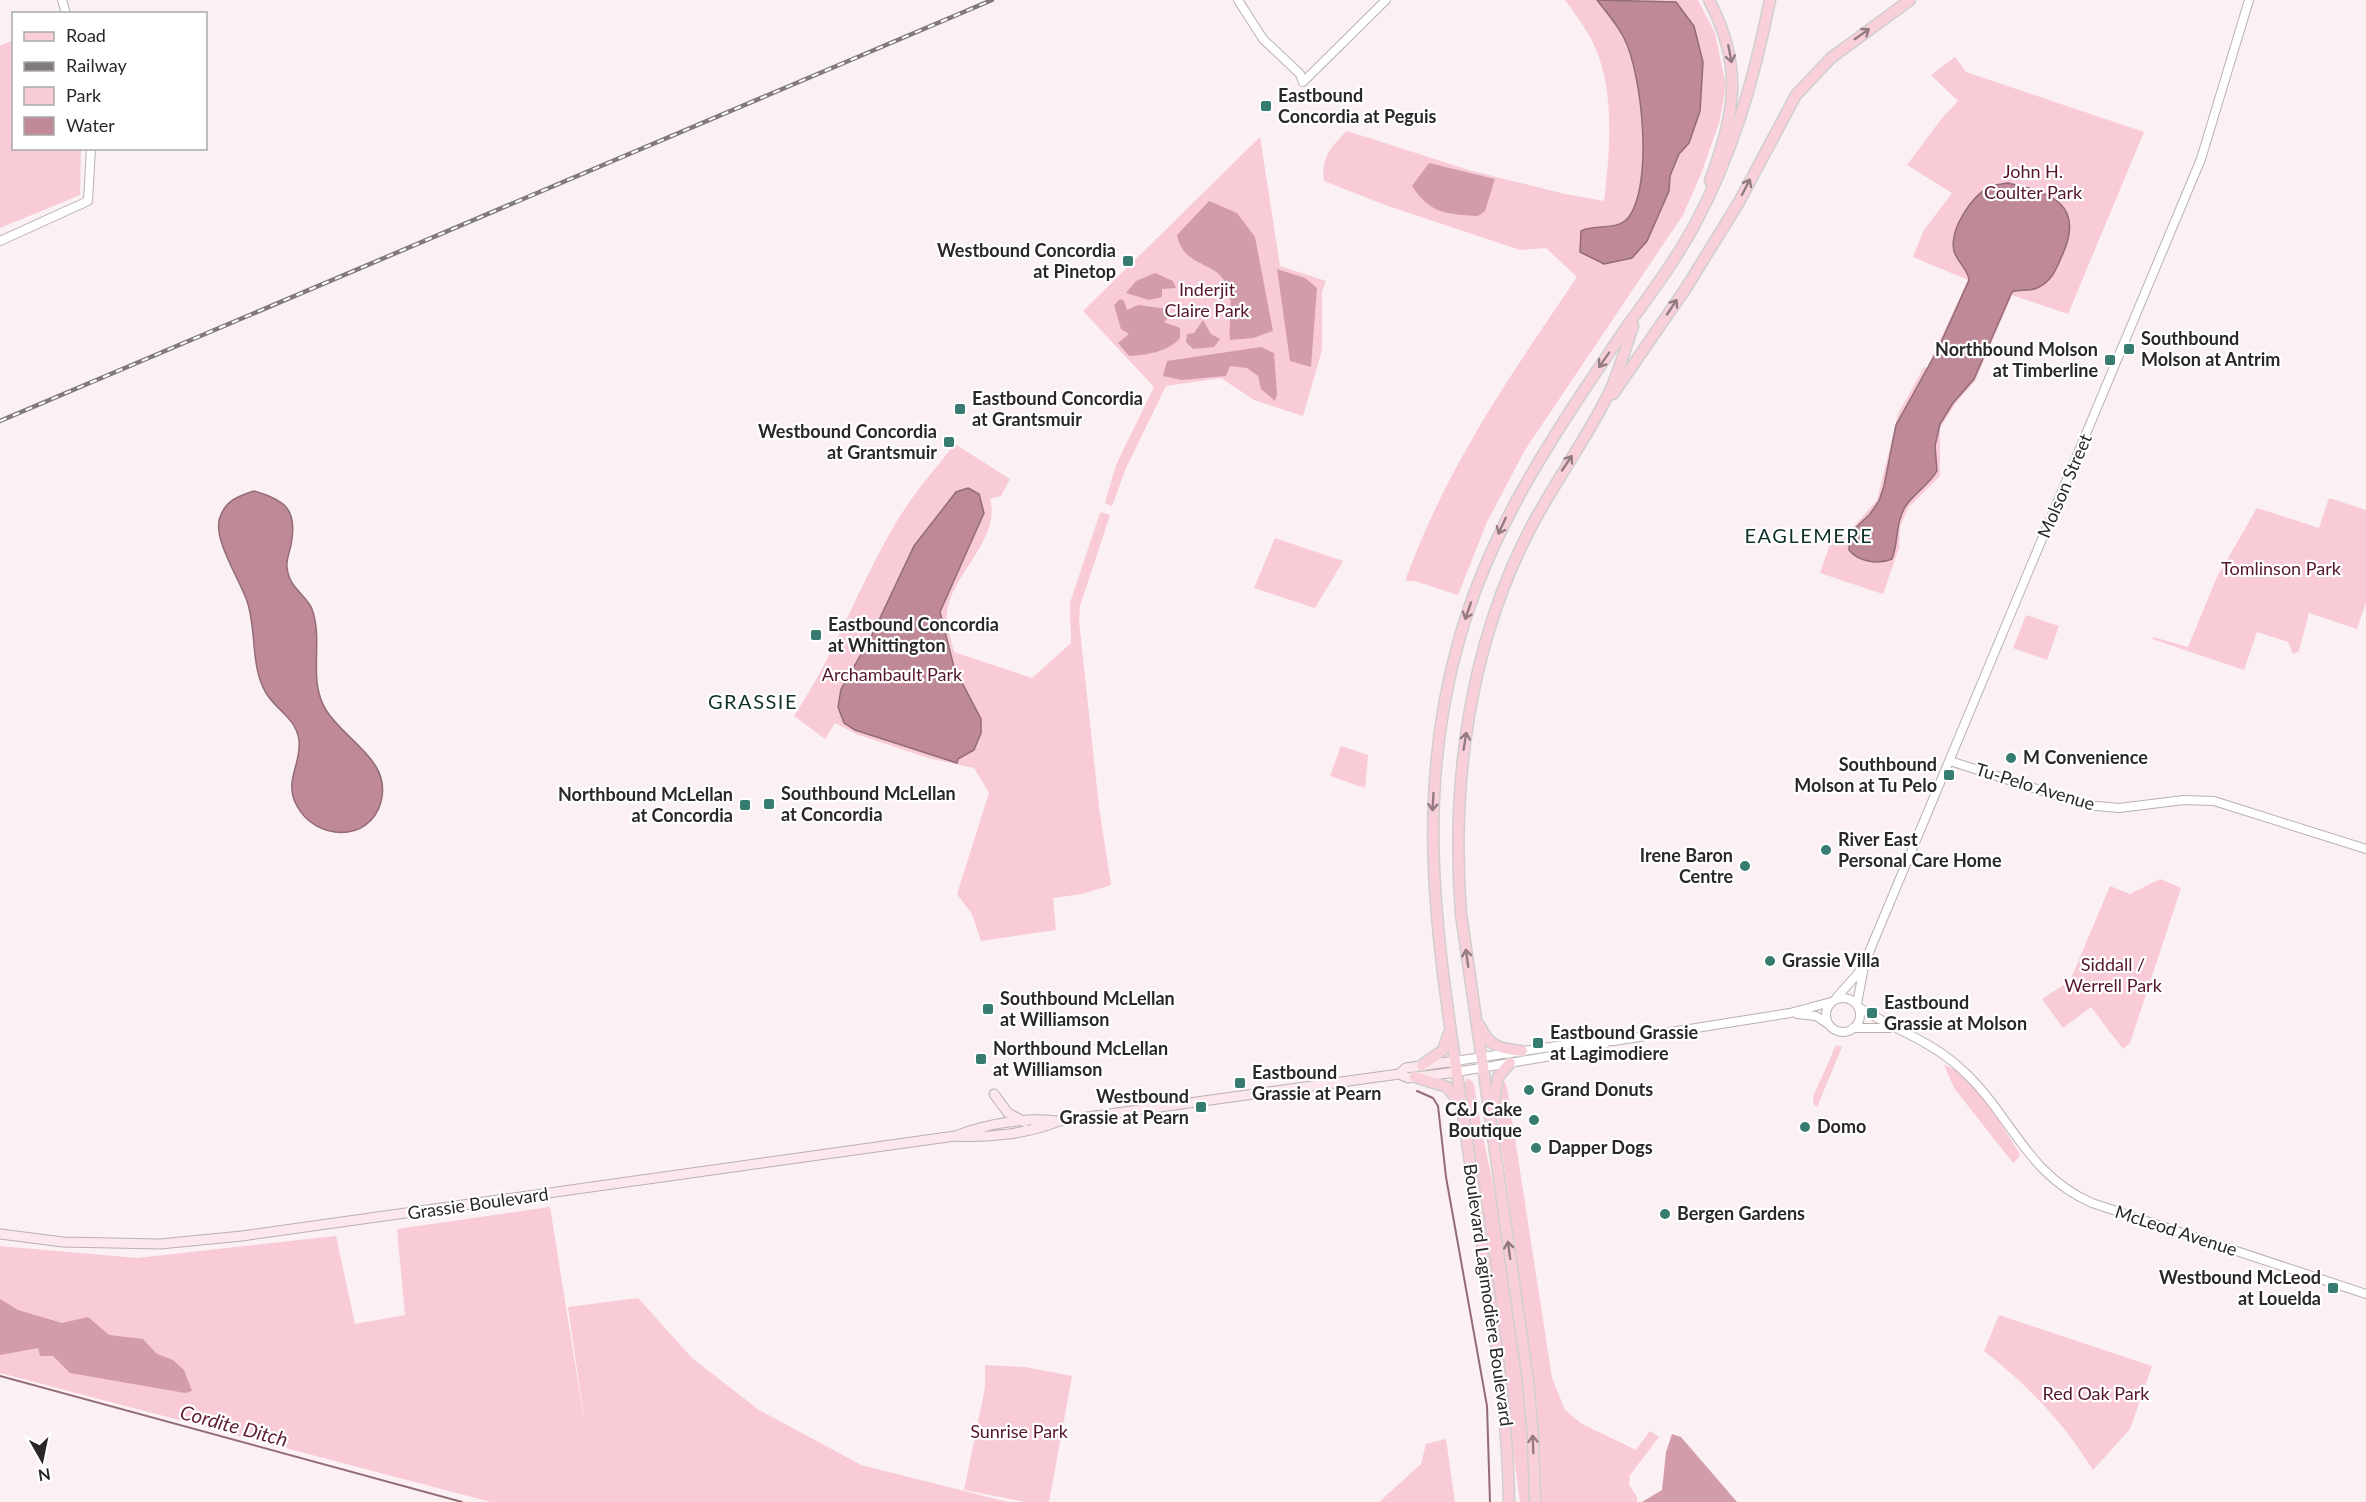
<svg xmlns="http://www.w3.org/2000/svg" width="2366" height="1502" font-family="Lato,sans-serif">
<style>
.green{fill:#f8cbd6}
.forest{fill:#d39cab}
.water{fill:#bf8997;stroke:#936c76;stroke-width:1.5}
.lines{fill:none;stroke-linecap:round;stroke-linejoin:round}
.stream{stroke:#936c76;stroke-width:2}
.tertiary-casing{stroke:#bab0b2;stroke-width:10}
.secondary-casing{stroke:#bab0b2;stroke-width:11}
.primary-casing{stroke:#d0cfd0;stroke-width:13}
.tertiary{stroke:#fff;stroke-width:8}
.secondary{stroke:#fce7ed;stroke-width:9}
.primary{stroke:#f9cfda;stroke-width:10}
.rail-casing{stroke:#807a7b;stroke-width:4.5}
.rail{stroke:#fff;stroke-width:2;stroke-dasharray:7;stroke-linecap:butt}
.oneway{stroke:#927b81}
.poi-dot{fill:#377c70;stroke:#fff;stroke-width:2}
.labels{text-anchor:middle;stroke-width:4.5;stroke-linejoin:round;paint-order:stroke}
.poi-label{font-size:18px;font-weight:bold;fill:#2b2728;stroke:#fff;text-anchor:start}
.park-label{font-size:18px;fill:#56152d;stroke:#fff}
.street-label{font-size:18px;fill:#2b2728;stroke:#fff}
.neighbourhood-label{font-size:20px;letter-spacing:1.5px;fill:#10312c;stroke:#fff}
.water-label{font-size:20px;font-style:italic;fill:#642239;stroke:#fff}
</style>
<rect width="100%" height="100%" fill="#fbf0f3"/>
<path class="green" d="M1565,0H1698L1715,33L1726,86L1719,123L1701,174L1683,215L1525,450L1487,522L1458,595L1415,581H1405C1448,464 1508,379 1577,277L1546,248L1520,250L1388,206L1324,181C1321,157 1331,147 1347,131L1472,171L1565,194L1604,201C1610,154 1615,91 1595,47C1587,30 1576,15 1565,0Z
M13,40L14,148L81,149L80,195L0,228V46Z
M1955,57L1966,72L2144,132L2068,314L2012,295L1975,381L1955,404L1940,428V476L1908,508L1900,527L1899,548L1883,594L1820,573L1833,535L1844,538L1877,500L1898,414L1924,367L1927,368L1968,280L1913,257L1924,230L1952,193L1907,165L1942,118L1958,101L1931,75Z
M1260,137L1280,266L1326,281L1322,292V350L1303,416L1254,400L1221,378L1166,386L1126,468L1112,506L1105,503L1116,465L1154,387L1083,311Z
M955,444L1010,479L1001,496L990,499C1001,539 953,573 947,611C945,624 951,639 954,652L1032,678L1071,643L1070,603L1099,516L1101,512L1110,515L1080,606L1079,621L1099,807L1111,885L1082,894L1053,898L1056,930L981,941L972,914L957,894L989,793L974,768L928,758L856,734L835,723L825,739L794,716C835,655 859,584 897,521C914,493 935,469 955,444Z
M2329,498L2366,510V602L2357,629L2309,613L2299,651L2293,654L2288,642L2257,632L2244,670L2152,639L2153,637L2188,647L2217,577L2257,508L2319,528Z
M1275,538L1343,561L1315,608L1254,588Z
M2026,615L2059,626L2047,660L2013,648Z
M1341,746L1368,755L1365,788L1330,776Z
M2160,879L2181,888L2130,1043L2123,1049L2091,1007L2063,1028L2042,999L2070,981L2110,886L2130,894Z
M1836,1045L1842,1047L1817,1107L1814,1105L1813,1097Z
M1944,1065C1971,1072 2004,1129 2019,1152L2020,1156L2013,1163L1954,1088Z
M1502,1076L1507,1087L1552,1378L1565,1410L1582,1424L1636,1450L1650,1431L1659,1437L1630,1475L1629,1485L1637,1497V1502H1541L1537,1406L1496,1107Z
M1468,1078L1474,1084C1480,1126 1490,1168 1498,1210C1516,1306 1527,1404 1531,1502H1520L1464,1084Z
M550,1207L586,1432L568,1307L638,1298L692,1358L759,1410L861,1465L1008,1502H491L0,1373V1246L137,1258L336,1236L355,1324L405,1315L397,1229Z
M1999,1315L2152,1366L2130,1429L2093,1470C2064,1423 2028,1385 1984,1351Z
M985,1365L1025,1367L1072,1376L1049,1502H1025L964,1490L985,1388Z
M1446,1439L1455,1502H1379L1421,1464L1426,1444Z"/>
<path class="forest" d="M1429,163L1495,179L1485,211L1478,216C1447,214 1430,214 1412,186Z
M1209,201L1237,213L1255,237L1273,331L1253,338L1230,340C1228,323 1234,307 1228,289C1219,259 1184,270 1177,235Z
M1277,269L1305,278L1317,288L1311,367L1290,361Z
M1155,273L1173,281L1176,288L1162,289V297L1149,300L1126,293L1136,281Z
M1120,299L1124,301L1127,310L1138,305L1168,309V318L1164,322L1180,328V338C1168,352 1146,355 1129,356L1118,343L1129,334L1121,329L1114,305Z
M1203,320L1211,334L1220,339L1214,347L1193,349L1186,342L1187,334L1194,333Z
M1261,347L1274,353L1277,394L1275,401L1261,389L1258,376L1247,368L1230,366L1226,376L1182,380L1163,376L1167,361Z
M0,1299L18,1310L62,1323L88,1317L109,1335L143,1339L157,1354L173,1360L184,1370L192,1391L185,1393L70,1373L53,1356H40L38,1348L0,1355Z
M1672,1434L1681,1437L1737,1502H1642L1662,1490L1666,1452Z"/>
<path class="water" d="M1597,0L1676,2L1694,26L1703,62L1700,111L1689,143L1679,154L1670,176L1669,191L1647,241L1632,258L1604,264L1580,252L1581,231C1595,224 1617,231 1628,218C1654,185 1642,73 1624,38C1617,24 1606,12 1597,0Z
M2008,183C2054,193 2086,206 2061,258C2056,270 2051,281 2039,287C2030,292 2021,289 2012,292L1974,379L1953,403L1940,424L1935,446L1937,471C1929,485 1914,493 1905,507C1895,524 1899,541 1892,559C1878,565 1859,562 1849,550L1850,533L1870,514L1879,501L1884,486L1896,425L1938,349L1969,280C1968,269 1957,262 1954,251C1949,230 1971,197 1989,187C1995,184 2002,184 2008,183Z
M968,488L979,494L984,513L940,612L954,667L981,719V733L974,750L958,759L957,763L855,730L844,723L838,707L841,689L871,637L914,546L956,492Z
M254,491C285,500 298,509 291,545C290,551 286,560 287,567C289,589 306,594 312,609C324,642 307,679 326,710C345,741 392,760 381,802C369,844 315,840 297,806C283,781 302,764 299,740C296,718 277,711 266,693C250,666 257,630 247,601C239,578 212,538 220,517C226,500 239,496 254,491Z"/>
<g class="lines">
<path class="stream" d="M1417,1091L1433,1098L1438,1106L1446,1177L1487,1406L1490,1502
M0,1376L462,1502"/>
<defs>
<path id="tertiary" d="M62,0L66,14
M1238,0L1263,39L1300,74L1303,82L1386,0
M0,241L88,201L91,148
M1950,761L2086,805L2119,808L2184,800L2214,801L2366,849
M1837,997L1862,969
M1826 1015a17 17 0 1 1 34 0a17 17 0 1 1-34 0Z
M1857,1004L1864,966L1870,950L2201,159L2249,0
M1858,1007C1892,1028 1931,1041 1960,1068C2012,1114 2024,1173 2092,1203L2366,1294
M1797,1014L1816,1016L1828,1024
M1853,1028H1890
M1455,1061L1585,1042L1614,1041L1790,1013L1831,1002
M1457,1072L1586,1050L1605,1044"/>
<path id="secondary" d="M1399,1074L1406,1068L1455,1061
M994,1094L1008,1113L1025,1122
M958,1135C986,1124 1026,1117 1056,1121
M0,1234L63,1242L160,1244L242,1236L955,1136C988,1138 1028,1134 1059,1121L1399,1074L1408,1078L1457,1072"/>
<path id="primary" d="M1709,0C1744,67 1735,112 1710,181
M1613,394L1686,288L1739,202L1796,95L1831,58L1910,0
M1480,1026C1489,1047 1501,1049 1522,1051
M1422,1065L1443,1050L1449,1033
M1415,1077L1447,1087L1459,1102
M1493,1107L1498,1077L1510,1063
M1509,1502C1508,1422 1496,1343 1485,1264C1475,1198 1466,1132 1456,1067C1434,918 1417,788 1459,640C1493,520 1559,427 1628,325C1651,293 1675,261 1694,226C1733,154 1754,79 1770,0
M1535,1502L1533,1436L1528,1380L1461,914C1451,783 1469,647 1530,529C1554,483 1585,441 1608,395C1619,373 1625,349 1633,326"/>
</defs>
<use href="#tertiary" class="tertiary-casing"/>
<use href="#secondary" class="secondary-casing"/>
<use href="#primary" class="primary-casing"/>
<use href="#tertiary" class="tertiary"/>
<use href="#secondary" class="secondary"/>
<use href="#primary" class="primary"/>
<defs>
<path id="rail" d="M0,421L992,0"/>
</defs>
<use href="#rail" class="rail-casing"/>
<use href="#rail" class="rail"/>
</g>
<defs><path id="oneway-shaft" d="M-6 0H5M1.5-3L5.5 0L1.5 3" fill="none" stroke-width="1.6" stroke-linecap="round" stroke-linejoin="round" transform="scale(1.5)"/></defs>
<g class="oneway">
<use href="#oneway-shaft" transform="translate(1862 34) rotate(-35)"/>
<use href="#oneway-shaft" transform="translate(1730 54) rotate(79)"/>
<use href="#oneway-shaft" transform="translate(1746 187) rotate(-63)"/>
<use href="#oneway-shaft" transform="translate(1672 307) rotate(-56)"/>
<use href="#oneway-shaft" transform="translate(1604 360) rotate(125)"/>
<use href="#oneway-shaft" transform="translate(1567 463) rotate(-56)"/>
<use href="#oneway-shaft" transform="translate(1502 526) rotate(115)"/>
<use href="#oneway-shaft" transform="translate(1468 611) rotate(109)"/>
<use href="#oneway-shaft" transform="translate(1465 741) rotate(-81)"/>
<use href="#oneway-shaft" transform="translate(1433 802) rotate(93)"/>
<use href="#oneway-shaft" transform="translate(1467 958) rotate(-98)"/>
<use href="#oneway-shaft" transform="translate(1509 1250) rotate(-98)"/>
<use href="#oneway-shaft" transform="translate(1533 1444) rotate(-92)"/>
</g>
<g class="poi-dot">
<rect x="1260" y="100" width="12" height="12" rx="3"/>
<rect x="1122" y="255" width="12" height="12" rx="3"/>
<rect x="2123" y="343" width="12" height="12" rx="3"/>
<rect x="2104" y="354" width="12" height="12" rx="3"/>
<rect x="954" y="403" width="12" height="12" rx="3"/>
<rect x="943" y="436" width="12" height="12" rx="3"/>
<rect x="810" y="629" width="12" height="12" rx="3"/>
<circle cx="2011" cy="758" r="6"/>
<rect x="1943" y="769" width="12" height="12" rx="3"/>
<rect x="763" y="798" width="12" height="12" rx="3"/>
<rect x="739" y="799" width="12" height="12" rx="3"/>
<circle cx="1826" cy="850" r="6"/>
<circle cx="1745" cy="866" r="6"/>
<circle cx="1770" cy="961" r="6"/>
<rect x="982" y="1003" width="12" height="12" rx="3"/>
<rect x="1866" y="1007" width="12" height="12" rx="3"/>
<rect x="1532" y="1037" width="12" height="12" rx="3"/>
<rect x="975" y="1053" width="12" height="12" rx="3"/>
<rect x="1234" y="1077" width="12" height="12" rx="3"/>
<circle cx="1529" cy="1090" r="6"/>
<rect x="1195" y="1101" width="12" height="12" rx="3"/>
<circle cx="1534" cy="1120" r="6"/>
<circle cx="1805" cy="1127" r="6"/>
<circle cx="1536" cy="1148" r="6"/>
<circle cx="1665" cy="1214" r="6"/>
<rect x="2327" y="1282" width="12" height="12" rx="3"/>
</g>
<g class="labels">
<g class="poi-label">
<text x="1278" y="102">Eastbound<tspan x="1278" dy="21">Concordia at Peguis</tspan></text>
<text x="1116" y="257" text-anchor="end">Westbound Concordia<tspan x="1116" dy="21">at Pinetop</tspan></text>
<text x="2141" y="345">Southbound<tspan x="2141" dy="21">Molson at Antrim</tspan></text>
<text x="2098" y="356" text-anchor="end">Northbound Molson<tspan x="2098" dy="21">at Timberline</tspan></text>
<text x="972" y="405">Eastbound Concordia<tspan x="972" dy="21">at Grantsmuir</tspan></text>
<text x="937" y="438" text-anchor="end">Westbound Concordia<tspan x="937" dy="21">at Grantsmuir</tspan></text>
<text x="828" y="631">Eastbound Concordia<tspan x="828" dy="21">at Whittington</tspan></text>
<text x="2023" y="764">M Convenience</text>
<text x="1937" y="771" text-anchor="end">Southbound<tspan x="1937" dy="21">Molson at Tu Pelo</tspan></text>
<text x="781" y="800">Southbound McLellan<tspan x="781" dy="21">at Concordia</tspan></text>
<text x="733" y="801" text-anchor="end">Northbound McLellan<tspan x="733" dy="21">at Concordia</tspan></text>
<text x="1838" y="846">River East<tspan x="1838" dy="21">Personal Care Home</tspan></text>
<text x="1733" y="862" text-anchor="end">Irene Baron<tspan x="1733" dy="21">Centre</tspan></text>
<text x="1782" y="967">Grassie Villa</text>
<text x="1000" y="1005">Southbound McLellan<tspan x="1000" dy="21">at Williamson</tspan></text>
<text x="1884" y="1009">Eastbound<tspan x="1884" dy="21">Grassie at Molson</tspan></text>
<text x="1550" y="1039">Eastbound Grassie<tspan x="1550" dy="21">at Lagimodiere</tspan></text>
<text x="993" y="1055">Northbound McLellan<tspan x="993" dy="21">at Williamson</tspan></text>
<text x="1252" y="1079">Eastbound<tspan x="1252" dy="21">Grassie at Pearn</tspan></text>
<text x="1541" y="1096">Grand Donuts</text>
<text x="1189" y="1103" text-anchor="end">Westbound<tspan x="1189" dy="21">Grassie at Pearn</tspan></text>
<text x="1522" y="1116" text-anchor="end">C&amp;J Cake<tspan x="1522" dy="21">Boutique</tspan></text>
<text x="1817" y="1133">Domo</text>
<text x="1548" y="1154">Dapper Dogs</text>
<text x="1677" y="1220">Bergen Gardens</text>
<text x="2321" y="1284" text-anchor="end">Westbound McLeod<tspan x="2321" dy="21">at Louelda</tspan></text>
</g>
<g class="park-label">
<text x="2033" y="178">John H.<tspan x="2033" dy="21">Coulter Park</tspan></text>
<text x="1207" y="296">Inderjit<tspan x="1207" dy="21">Claire Park</tspan></text>
<text x="2281" y="575">Tomlinson Park</text>
<text x="892" y="681">Archambault Park</text>
<text x="2113" y="971">Siddall /<tspan x="2113" dy="21">Werrell Park</tspan></text>
<text x="2096" y="1400">Red Oak Park</text>
<text x="1019" y="1438">Sunrise Park</text>
</g>
<g class="street-label">
<text transform="translate(2065 486) rotate(-67)" y="6">Molson Street</text>
<text transform="translate(2035 787) rotate(17)" y="6">Tu-Pelo Avenue</text>
<text transform="translate(478 1204) rotate(-8)" y="6">Grassie Boulevard</text>
<text transform="translate(2176 1231) rotate(18)" y="6">McLeod Avenue</text>
<text transform="translate(1488 1295) rotate(82)" y="6">Boulevard Lagimodière Boulevard</text>
</g>
<g class="neighbourhood-label">
<text x="1809" y="543">EAGLEMERE</text>
<text x="753" y="709">GRASSIE</text>
</g>
<g class="water-label">
<text transform="translate(234 1426) rotate(15)" y="7">Cordite Ditch</text>
</g>
</g>
<rect x="12" y="12" width="195" height="138" fill="#ffffff" stroke="#aaa9a9" stroke-width="1.5"/>
<rect x="24" y="32" width="30" height="9" fill="#f9cfda" stroke="#aaa9a9" stroke-width="1.5"/>
<text x="66" y="42" font-size="18" fill="#2b2728">Road</text>
<rect x="24" y="62" width="30" height="9" fill="#807a7b" stroke="#aaa9a9" stroke-width="1.5"/>
<text x="66" y="72" font-size="18" fill="#2b2728">Railway</text>
<rect x="24" y="87" width="30" height="18" fill="#f8cbd6" stroke="#aaa9a9" stroke-width="1.5"/>
<text x="66" y="102" font-size="18" fill="#2b2728">Park</text>
<rect x="24" y="117" width="30" height="18" fill="#bf8997" stroke="#aaa9a9" stroke-width="1.5"/>
<text x="66" y="132" font-size="18" fill="#2b2728">Water</text>
<g transform="translate(42 1460) rotate(171)" stroke="#ffffff" stroke-width="4.5" paint-order="stroke">
<path d="M0-4.5L10 22L0 15L-10 22Z" fill="#2b2728"/>
<text y="-9" font-size="16" font-weight="bold" text-anchor="middle" fill="#2b2728">N</text>
</g>
</svg>
